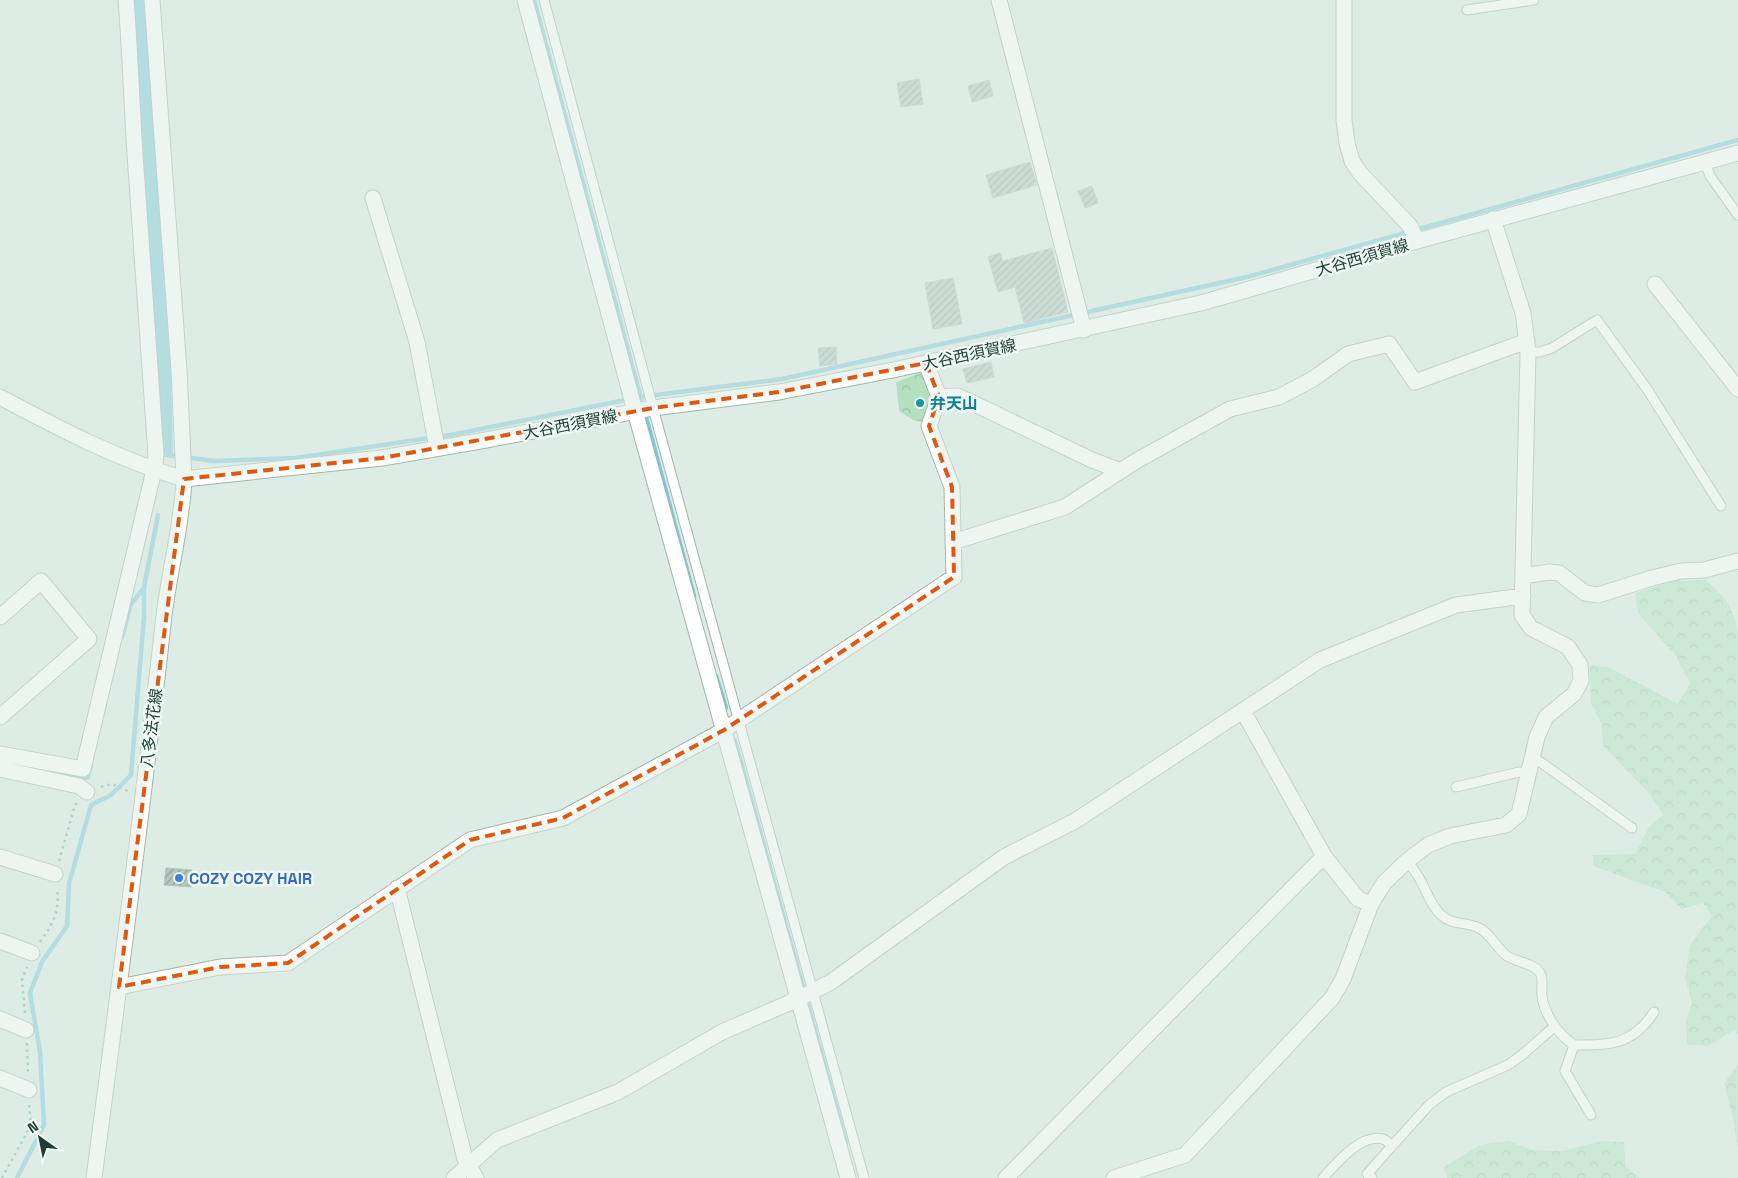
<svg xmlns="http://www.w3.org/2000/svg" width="1738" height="1178" font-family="'Space Grotesk','Noto Sans JP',sans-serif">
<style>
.forest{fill:url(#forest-crowns)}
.water{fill:#7ec9d8}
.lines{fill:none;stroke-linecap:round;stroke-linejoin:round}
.stream{stroke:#7ec9d8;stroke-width:4.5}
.building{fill:url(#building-hatch);stroke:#b0c6bd}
.service-casing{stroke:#a0b4ad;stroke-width:11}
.minor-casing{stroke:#a0b4ad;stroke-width:17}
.secondary-casing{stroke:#9bb9ae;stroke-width:17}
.path{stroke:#7ab3a2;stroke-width:2.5;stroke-dasharray:2.5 4;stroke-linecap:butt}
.service{stroke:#fff;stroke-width:9}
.minor{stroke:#fff;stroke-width:15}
.secondary{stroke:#fff;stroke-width:15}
.marked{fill:none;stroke:#de580e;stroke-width:4;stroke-dasharray:10 6;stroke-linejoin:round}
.culture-dot{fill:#0f9aa8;stroke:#eff8f3;stroke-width:2}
.shop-dot{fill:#3f7fe0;stroke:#eff8f3;stroke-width:2}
.labels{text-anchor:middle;stroke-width:5;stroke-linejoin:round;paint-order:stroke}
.street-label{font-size:16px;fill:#1d3d35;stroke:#eff8f3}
.culture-label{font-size:16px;font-weight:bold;fill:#0d838f;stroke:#eff8f3;text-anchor:start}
.shop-label{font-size:16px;font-weight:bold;fill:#366cbe;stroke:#eff8f3;text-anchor:start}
</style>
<defs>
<pattern id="forest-crowns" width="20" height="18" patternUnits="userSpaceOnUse" patternTransform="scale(1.25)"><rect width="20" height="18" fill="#b4e0c0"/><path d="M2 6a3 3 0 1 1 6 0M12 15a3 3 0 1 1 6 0" fill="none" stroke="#9ac1a6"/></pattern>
<pattern id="building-hatch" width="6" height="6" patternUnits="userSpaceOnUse" patternTransform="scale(1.25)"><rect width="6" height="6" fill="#b3c7bf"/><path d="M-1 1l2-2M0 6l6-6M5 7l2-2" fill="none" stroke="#91a39c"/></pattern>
</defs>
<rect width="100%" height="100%" fill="#deece6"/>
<path class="forest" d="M920,373C943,391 937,398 928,423L913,420L899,411L896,382Z
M1705,580C1725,595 1734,608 1738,633V1035L1734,1030L1708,1046L1687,1044L1686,1021L1692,1003L1685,978L1690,945L1712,916L1703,903L1682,909L1665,892L1593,866V855L1635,854L1649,827L1663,815L1649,793L1603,746L1602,724L1591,703L1590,665L1608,667L1678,704L1690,683L1676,656L1638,613L1635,593L1675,581Z
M1738,1065V1147L1733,1118L1724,1083Z
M1508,1141L1532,1150L1562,1151L1602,1141L1624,1142L1625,1166L1640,1178H1447L1444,1167L1480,1145Z"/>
<path class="water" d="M132,0H145L171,369L173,458L159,456L157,354L142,193Z"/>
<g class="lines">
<path class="stream" d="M534,0L694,596
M169,455L214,461L296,458L456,434L640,397L782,379L1247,277L1738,140
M122,637L131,604L144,588
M716,676L726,708
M735,741L846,1143
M53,773L78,778L88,777L91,766
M17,1178L44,1125L40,1052L30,993L42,962L67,926L69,884L91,805L111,795L131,775L144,617V587L158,515"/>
</g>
<path class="building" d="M919,79L923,104L901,107L897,83Z
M989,80L993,96L972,102L968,86Z
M1030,162L1037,185L993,198L986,175Z
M1092,186L1098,203L1085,208L1078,191Z
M1052,248L1068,312L1024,323L1015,287L998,292L988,257L1000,253L1003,261Z
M953,278L962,324L933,329L925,283Z
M836,347L837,364L820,366L818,348Z
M991,362L994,377L967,383L963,369Z
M166,868L192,870L191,887L164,885Z"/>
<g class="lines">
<defs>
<path id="service" d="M544,0L653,408L864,1178
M1467,10L1534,0
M1705,162L1710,176L1738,215
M1528,352H1540L1552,348L1597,320L1647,389L1721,506
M1532,758L1542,763L1632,828
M1456,787L1519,772H1529
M1407,861C1411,866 1415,871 1418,876C1426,889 1430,905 1441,915C1452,925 1465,922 1477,927C1490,932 1496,948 1507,956C1516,962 1534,963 1540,973C1544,980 1541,989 1542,996C1545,1016 1558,1034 1574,1045C1610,1045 1633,1045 1654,1012
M1574,1045L1565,1071L1591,1115
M1392,1146L1429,1105L1446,1092L1508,1065L1522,1055L1555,1026
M1323,1178C1336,1164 1361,1133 1383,1139C1386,1140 1389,1143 1392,1146L1367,1174L1372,1178"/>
<path id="minor" d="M152,0L179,370L184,479
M525,0L635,411L848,1178
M999,0L1084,330
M1344,0V120L1347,143L1352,161L1360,173L1410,226L1417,241
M373,198L417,342L437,448
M1655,284L1738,389
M939,397L958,396L1092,460L1121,471
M953,542L1065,507L1136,461L1230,409L1279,397L1313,379L1348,354L1389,344L1415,382L1527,341
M1523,576L1549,572L1559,573L1585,593L1598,595L1652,578L1681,571L1704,570L1738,561
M0,617L41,581L89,639L0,717
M0,754L83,769L154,470L156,455C150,364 143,273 137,182C132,121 131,61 126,0
M0,769L79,786L87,792
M1324,856L1358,899L1371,904
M0,857L55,874
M397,888L465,1159L476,1178
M0,941L32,953
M119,987L220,967L288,963L470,840L563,818L724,730L954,577L952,487L929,426L939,397L926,363
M0,1019L26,1030
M0,1078L29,1090
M454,1178L497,1140L618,1092L722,1032L798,999L831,982L1004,857L1075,821L1320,660L1456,605L1523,596
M1006,1178L1324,856L1243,711
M1114,1178L1185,1155L1332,998L1343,979L1371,904L1384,883L1407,861L1428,845L1450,836L1506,825L1519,814L1537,737L1546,717L1574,694L1581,681L1580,665L1568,647L1531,628L1522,615L1528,352L1523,313L1493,219"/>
<path id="secondary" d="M0,397C60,429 119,460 184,479L382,458L486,440L653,408L779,392L893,370L1201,303L1417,241L1738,153
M94,1178C118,994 143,809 163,624C168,575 182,528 184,479"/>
</defs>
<use href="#service" class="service-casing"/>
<use href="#minor" class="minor-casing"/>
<use href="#secondary" class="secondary-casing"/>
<path class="path" d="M101,787L112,784L130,792
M59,861L75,805L78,802
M40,942C53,923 60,913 57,888
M25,1013L22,980L27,967
M27,1043L28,1073
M2,1178L31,1125L29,1103"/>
<use href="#service" class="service"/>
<use href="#minor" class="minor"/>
<use href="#secondary" class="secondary"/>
</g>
<path d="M0 0H1738V1178H0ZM926,363L939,397L929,426L952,487L954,577L724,730L563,818L470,840L288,963L220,967L119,987L184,479L382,458L653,408L779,392Z" fill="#deece6" fill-opacity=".55" fill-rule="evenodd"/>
<path class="marked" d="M926,363L939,397L929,426L952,487L954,577L724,730L563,818L470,840L288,963L220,967L119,987L184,479L382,458L653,408L779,392Z"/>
<circle class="culture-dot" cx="920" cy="403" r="5"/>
<circle class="shop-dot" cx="179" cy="878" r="5"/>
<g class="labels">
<g class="street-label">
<text transform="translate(1362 257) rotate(-16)" y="6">大谷西須賀線</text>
<text transform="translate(969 354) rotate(-12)" y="6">大谷西須賀線</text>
<text transform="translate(570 424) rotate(-11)" y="6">大谷西須賀線</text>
<text transform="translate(151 728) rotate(-83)" y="6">八多法花線</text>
</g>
<g class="culture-label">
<text x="930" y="409">弁天山</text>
</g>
<g class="shop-label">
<text x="189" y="884">COZY COZY HAIR</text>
</g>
</g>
<g transform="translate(40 1138) rotate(327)" stroke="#eff8f3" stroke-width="4" paint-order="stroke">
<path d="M0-4L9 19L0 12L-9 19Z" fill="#1d3d35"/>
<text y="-8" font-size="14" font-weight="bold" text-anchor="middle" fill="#1d3d35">N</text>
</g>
</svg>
